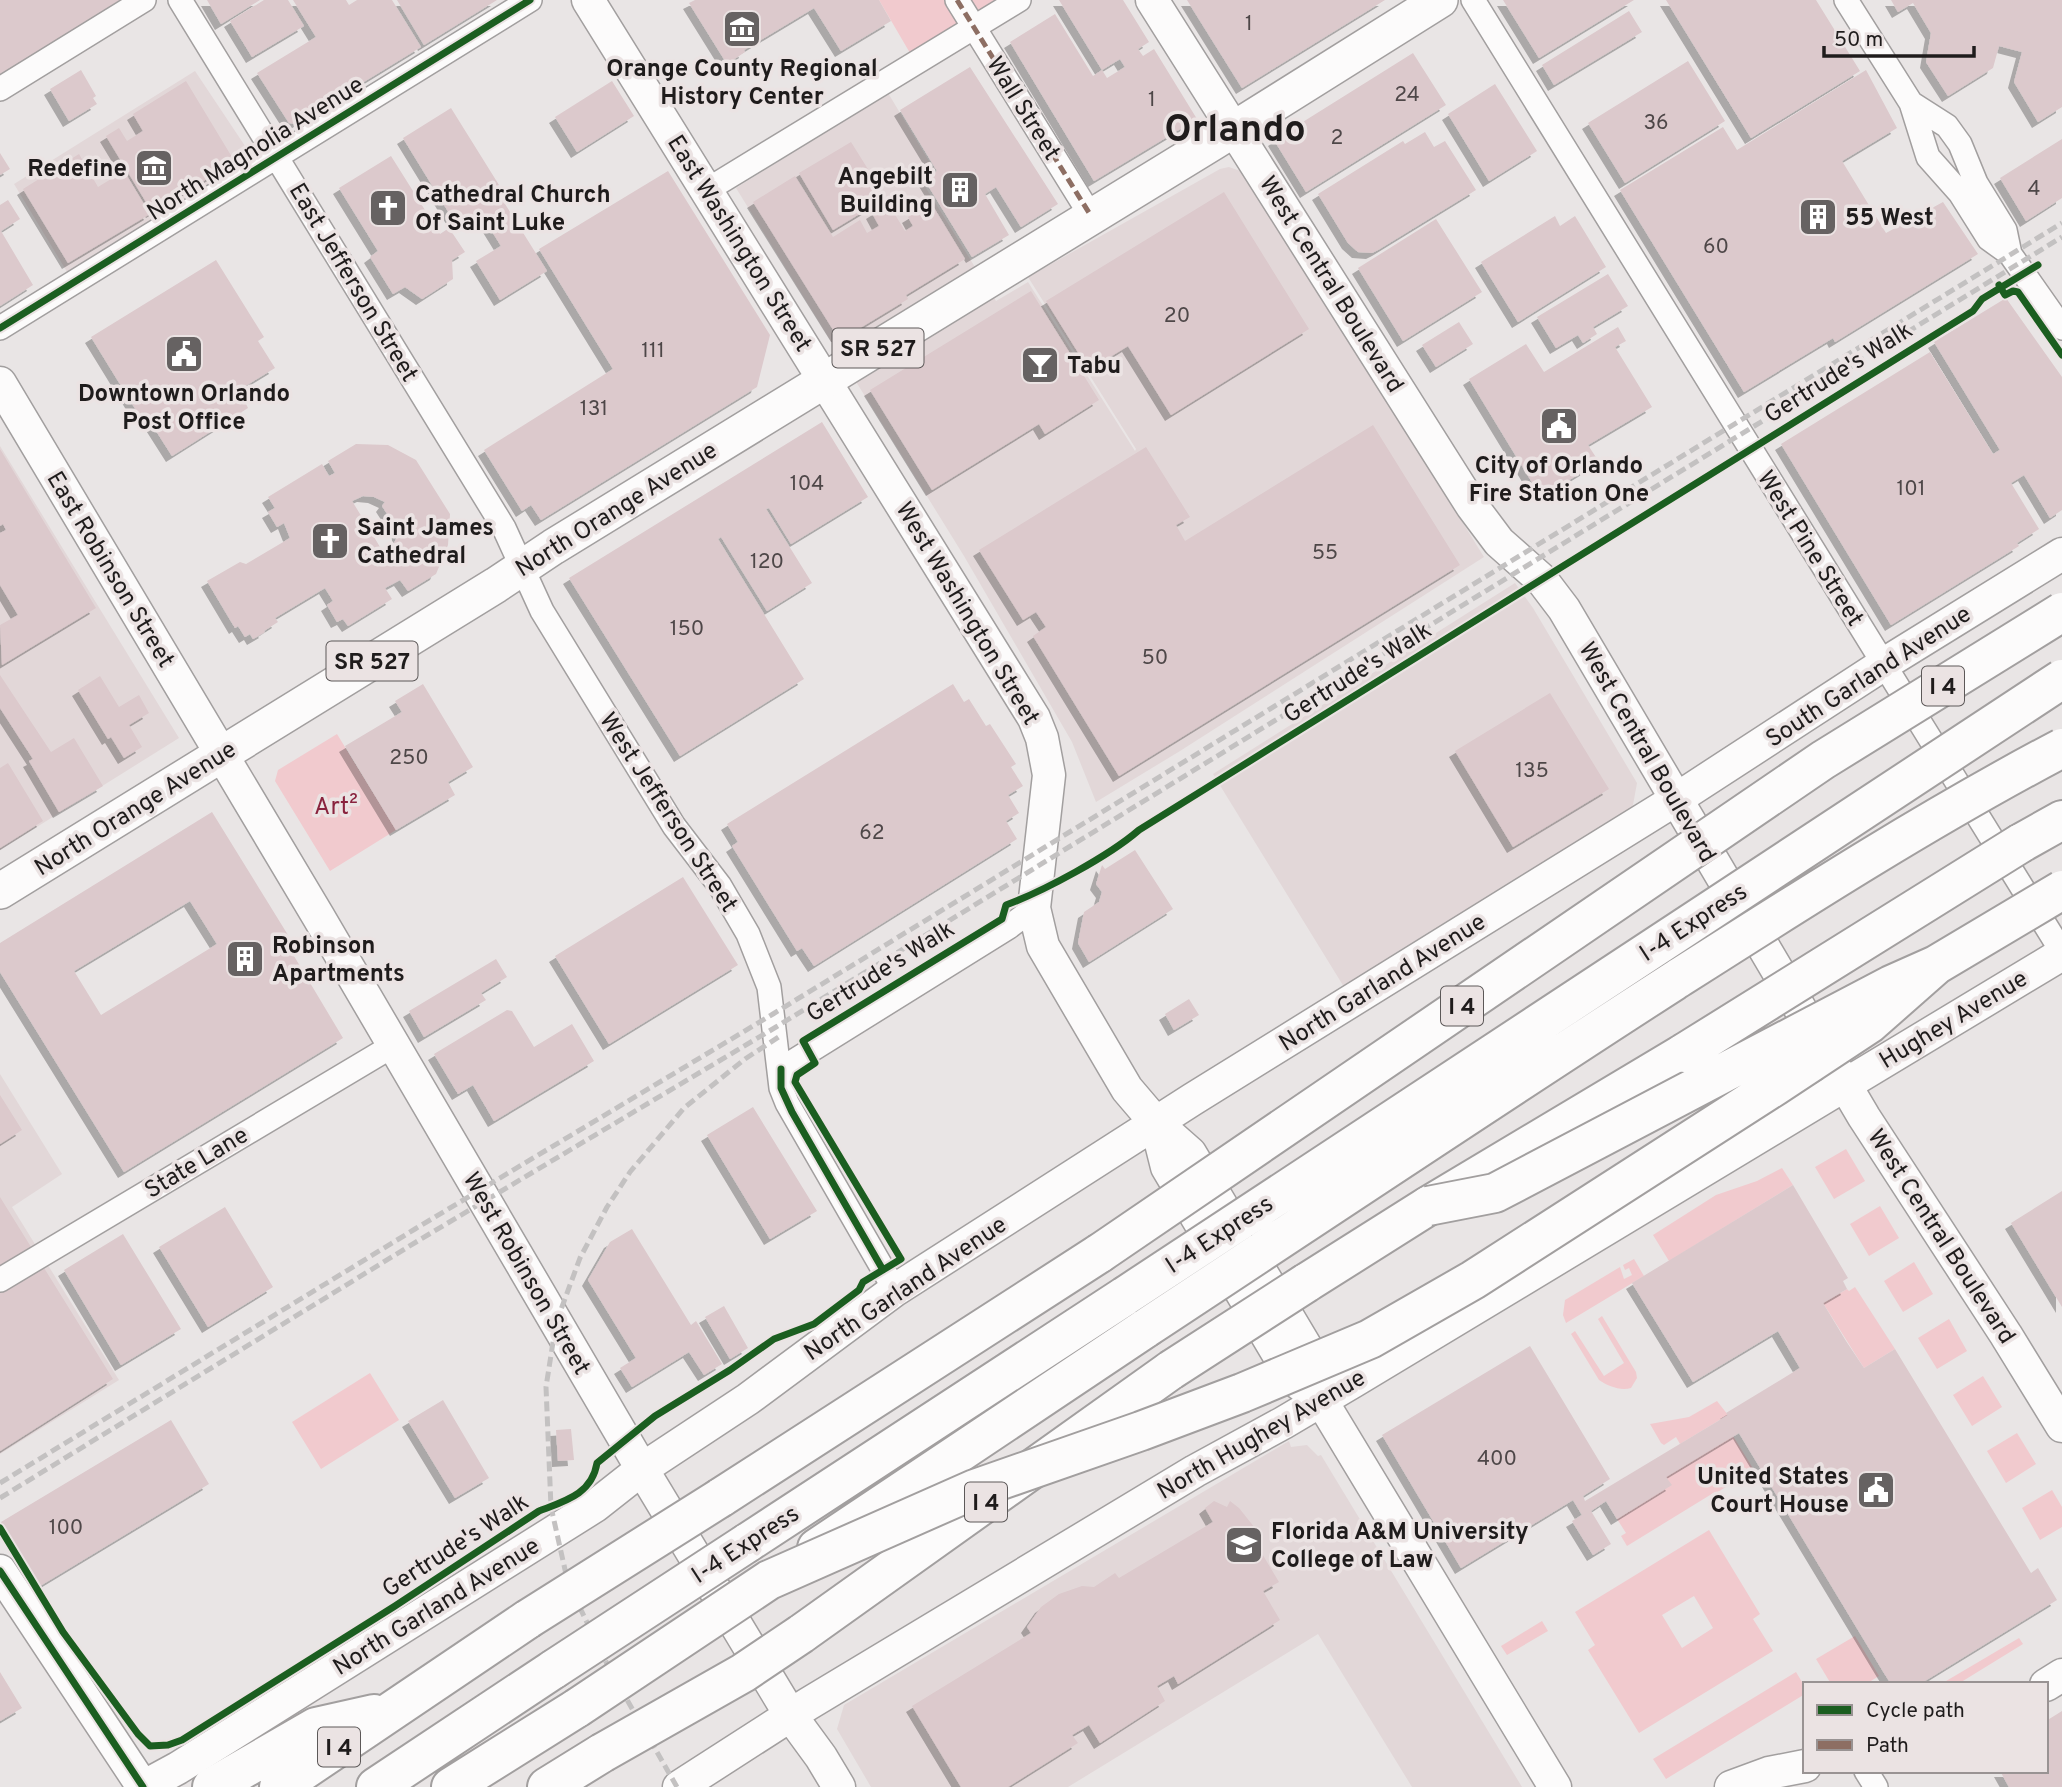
<svg xmlns="http://www.w3.org/2000/svg" width="2062" height="1787" font-family="Overpass,sans-serif">
<style>
.built{fill:#e2d7d8}
.green{fill:#f1cace;fill-rule:evenodd}
.building{fill:#dcc9cc;fill-rule:evenodd;filter:url(#shadow)}
.lines{fill:none;stroke-linecap:round;stroke-linejoin:round}
.street-casing{stroke:#a29f9f;stroke-width:26}
.secondary-casing{stroke:#a29f9f;stroke-width:35}
.primary-casing{stroke:#a29f9f;stroke-width:38}
.highway-casing{stroke:#a29f9f;stroke-width:42}
.street{stroke:#fcfbfb;stroke-width:23}
.secondary{stroke:#fcfbfb;stroke-width:32}
.primary{stroke:#fcfbfb;stroke-width:35}
.highway{stroke:#fcfbfb;stroke-width:38}
.rail{stroke:#c3c1c1;stroke-width:5;stroke-dasharray:10 5;stroke-linecap:butt}
.highway-bridge-casing{stroke:#a29f9f;stroke-width:42;stroke-linecap:butt}
.highway-bridge{stroke:#fcfbfb;stroke-width:38}
.quiet{stroke:#8d6e63;stroke-width:5;stroke-dasharray:10 5;stroke-linecap:butt}
.cycleway-casing{stroke:#ebe3e3;stroke-width:11}
.cycleway{stroke:#1b5e20;stroke-width:7}
.labels{text-anchor:middle;stroke-width:7;stroke-linejoin:round;paint-order:stroke}
.number-label{font-size:21px;fill:#4e4748}
.shield{fill:#ebe3e3;stroke:#5c5858;stroke-width:2}
.shield-label{font-size:23px;font-weight:bold;fill:#1f1c1c}
.poi-label{font-size:24px;font-weight:bold;fill:#1f1c1c;stroke:#ebe3e3;text-anchor:start}
.street-label{font-size:24px;fill:#1f1c1c;stroke:#ebe3e3}
.park-label{font-size:24px;fill:#89233e;stroke:#ebe3e3}
.town-label{font-size:38px;font-weight:bold;fill:#1f1c1c;stroke:#ebe3e3}
</style>
<defs>
<filter id="shadow"><feDropShadow dx="-6" dy="6" stdDeviation="0" flood-color="#0004"/></filter>
</defs>
<rect width="100%" height="100%" fill="#e9e5e5"/>
<path class="built" d="M195,71L263,173L78,290L14,184Z
M888,93L935,171L921,180L996,301L1028,282L1135,451L1136,449L1028,277L1220,169L1229,167L1246,173L1484,557L1180,751L1096,802L1072,742L964,556L736,188Z
M0,446L179,738L0,850Z
M1515,583L1533,608L1637,783L1633,805L1628,812L1344,987L1213,774Z
M0,1074L62,1174L12,1207L119,1380L0,1454Z
M1289,1441L1291,1447L1307,1445L1318,1456L1321,1455L1522,1787H1412L1318,1634L1068,1787H871L837,1729L844,1705Z"/>
<path class="green" d="M879,0H999L910,53Z
M337,734L396,830L330,871L275,781L278,770Z
M1846,1149L1865,1181L1834,1199L1815,1167Z
M1782,1168L1793,1185L1669,1261L1653,1235L1716,1195L1757,1181Z
M1880,1206L1899,1238L1869,1256L1850,1224Z
M1634,1259L1644,1276L1566,1323L1563,1315L1565,1300L1620,1267L1624,1279L1632,1275L1629,1268L1625,1270L1623,1265Z
M1914,1262L1933,1294L1903,1312L1884,1281Z
M1855,1287L1895,1349L1864,1368L1823,1303L1847,1289L1849,1291Z
M1602,1316L1636,1372L1637,1378L1631,1388C1620,1391 1608,1386 1599,1380L1571,1334L1575,1331L1604,1376L1624,1363L1598,1319Z
M1949,1319L1967,1351L1937,1369L1918,1338Z
M370,1373L399,1420L321,1469L292,1422Z
M1983,1376L2002,1407L1972,1426L1953,1395Z
M1717,1401L1728,1415L1680,1444L1676,1437L1664,1445L1661,1443L1650,1424L1689,1417Z
M2017,1433L2036,1464L2006,1483L1987,1451Z
M1733,1436L1754,1470L1716,1493L1715,1492L1627,1546L1621,1536L1626,1533L1617,1519L1671,1485L1666,1477Z
M2052,1490L2062,1507V1527L2040,1540L2022,1508Z
M1709,1530L1760,1614L1753,1619L1773,1651L1639,1733L1588,1650L1595,1645L1575,1612ZM1694,1596L1713,1628L1682,1648L1662,1615Z
M1542,1621L1548,1631L1507,1655L1501,1646Z
M1855,1636L1879,1676L1866,1684H1831L1816,1659Z
M2019,1638L2023,1644L1958,1684H1941Z
M1796,1672L1805,1687V1694L1666,1779L1653,1759Z"/>
<path class="building" d="M0,0H120L0,74Z
M207,0H260L221,24Z
M264,0H288L304,26L252,57L230,21Z
M293,0H346L349,5L357,0H392L421,47L295,124L289,123L257,73L316,37Z
M397,0H497L424,45Z
M695,0H879L891,21L841,51L814,8L744,50L745,52L727,64L689,3Z
M1059,0H1123L1149,42L1138,49L1143,56L1154,49L1197,119L1094,181L1010,42L1055,14L1093,76L1102,70L1107,78L1125,67L1120,59L1102,70Z
M1187,0H1385L1242,88Z
M1503,0H1634L1539,58Z
M1666,0H1816L1860,71L1751,138Z
M1891,0H2062V107L2038,122L2014,82L2022,52L1999,46L1993,68L1948,96L1926,62L1931,33L1913,3L1898,12Z
M1629,11L1642,32L1554,85L1542,65Z
M1413,53L1446,105L1306,192L1274,140Z
M1688,61L1725,121L1625,183L1588,123Z
M970,67L1058,204L1021,227L996,187L985,194L1009,235L972,257L924,179L937,171L900,110Z
M81,70L96,96L93,98L97,104L69,121L50,89Z
M1866,70L1897,128L1842,161L1867,202L1886,233L1943,202L1978,254L1835,342L1833,338L1744,392L1620,190L1723,127L1737,150Z
M186,81L235,162L152,212L106,136L119,128L127,141L143,131L133,114Z
M612,81L634,116L577,152L555,117Z
M1495,84L1537,151L1489,181L1448,114Z
M451,108L499,185L495,188L547,271L500,300L476,261L501,246L480,212L457,226L403,138Z
M1425,132L1434,147L1445,141L1476,190L1378,250L1372,253L1358,252L1348,243L1318,194L1403,141L1405,144Z
M2062,139V198L2026,221L2000,178Z
M851,142L886,198L833,230L799,173Z
M0,153L10,169L0,175Z
M79,154L98,187L124,171L150,214L68,263L23,189Z
M391,156L440,234L449,228L465,252L452,260L453,279L422,299L405,287L393,294L370,257L378,251L339,188Z
M668,171L770,335L757,387L541,520L531,505L522,511L484,450L613,369L539,249Z
M795,176L833,237L860,220L867,233L879,226L872,213L888,203L905,231L913,226L908,217L931,203L965,259L906,295L908,299L847,336H837L753,202Z
M1224,192L1309,329L1171,415L1128,346L1089,370L1046,301Z
M8,200L20,219L1,231L33,285L0,306V205Z
M1555,216L1560,226L1575,216L1606,267L1518,322L1481,262Z
M1436,219L1482,292L1403,341L1358,268Z
M216,260L264,337L258,341L275,368L239,390L248,408L172,456L144,412L139,415L91,337Z
M1608,274L1628,306L1593,327L1597,334L1583,343L1578,335L1556,348L1537,317Z
M1031,291L1099,400L1045,434L1039,424L932,490L870,390Z
M2006,298L2062,377V510L2050,518L2024,475L2011,483L2039,529L2017,543L2019,546L1891,625L1781,444L1930,352L1993,454L2000,450L1934,342Z
M1459,322L1473,344L1436,367L1422,345Z
M1618,327L1626,341L1615,347L1652,407L1588,445L1599,462L1541,497L1469,379L1526,344L1544,372Z
M822,422L868,497L791,544L769,508L766,509L812,583L767,611L721,537L718,539L804,679L680,756L569,578Z
M1373,425L1460,565L1119,776L1033,636L1046,627L1036,612L1023,620L979,550L1146,447L1190,517L1176,525L1185,541Z
M356,444L388,445L416,460L450,514L448,545L436,574L408,591L400,580L385,588L392,599L348,626L343,619L337,622L327,605L333,601L325,588L275,618L278,622L264,631L265,632L253,639L250,634L245,637L238,626L235,628L207,581L240,562L246,564L290,538L284,523L277,527L268,512L275,508L268,497L322,464L329,476L335,473L328,461ZM363,496L374,497L385,502L382,506L393,523L397,524L398,535L393,545L383,552L371,532L373,530L367,520L365,522L352,501Z
M0,449L96,608L2,665L0,625L18,615L0,585V533L6,530L3,524L0,526Z
M0,675L51,752L74,738L103,786L59,812L29,761L33,759L0,708Z
M100,676L119,707L139,695L149,713L129,725L142,747L124,758L111,737L108,739L78,690Z
M423,684L473,767L448,782L455,795L396,830L345,746L402,712L395,701Z
M953,684L964,702L969,699L986,726L990,724L1016,764L1011,767L1023,786L1008,795L1019,813L1006,821L1017,839L814,966L802,948L797,951L732,846L738,842L727,824Z
M1550,693L1609,789L1513,847L1455,751Z
M8,763L43,821L0,848V768Z
M212,812L296,948L291,951L343,1038L124,1172L0,972V943ZM190,901L217,944L101,1015L74,971Z
M1135,850L1173,909L1089,962L1078,943L1084,912L1099,902L1102,892L1096,884L1102,865L1105,869Z
M683,877L738,965L609,1044L555,956Z
M496,959L507,977L481,993L486,1000L424,1037L409,1011Z
M1189,999L1199,1015L1174,1030L1165,1014Z
M507,1010L512,1011L534,1047L572,1024L594,1061L494,1121L473,1085L458,1094L434,1054Z
M0,1095L22,1130L0,1144Z
M753,1107L817,1211L770,1239L707,1135Z
M1793,1185L1848,1278L1843,1281L1847,1289L1823,1303L1846,1341L1864,1368L1895,1349L2031,1573L2038,1568L2057,1600L1920,1684H1891L1884,1673L1739,1433L1666,1477L1672,1485L1617,1519L1606,1501L1591,1511L1611,1544L1593,1555L1572,1521L1582,1515L1573,1500L1461,1568L1382,1435L1530,1346L1610,1479L1583,1496L1585,1501L1728,1415L1726,1413L1800,1368L1778,1331L1693,1382L1632,1283Z
M2062,1191V1307L2011,1223Z
M0,1197L113,1379L0,1451Z
M225,1207L273,1287L208,1327L159,1247Z
M632,1229L691,1325L696,1321L722,1364L704,1375L689,1352L632,1387L620,1368L636,1358L588,1280L610,1242Z
M123,1234L181,1329L121,1365L64,1270Z
M724,1306L748,1348L730,1359L705,1317Z
M443,1400L489,1478L455,1498L408,1421Z
M171,1420L209,1484L40,1586L1,1522Z
M571,1429L574,1460L558,1461L556,1430Z
M1214,1501L1227,1507L1230,1501L1239,1508L1259,1533L1252,1537L1279,1582L1263,1591L1280,1620L1178,1684L1174,1676L1157,1686L1165,1701L1100,1743L1089,1725L1072,1735L1078,1743L1008,1787H961L912,1706L1031,1633L1027,1627L1041,1607L1059,1594L1082,1586L1094,1587L1115,1573L1119,1578L1213,1522L1205,1508Z
M0,1672L22,1708L0,1721Z
M2062,1711V1787H2009L2000,1771H2046V1721Z"/>
<g class="lines">
<defs>
<path id="street" d="M180,0L504,528L542,611L674,826L720,886L748,934L769,987L781,1088L787,1103L895,1290
M957,0L1091,216
M1473,0L2062,952
M1846,0L1911,103L1928,157L1960,193L1989,239L2010,254L2062,328
M0,89L144,0
M1911,103L1947,126L1960,144L1976,183L2005,230L2010,254
M707,190L1019,0
M0,328L530,0
M781,1069L1009,927L1034,908
M0,1280L394,1045
M1866,1771L1876,1787"/>
<path id="secondary" d="M588,0L1034,718L1042,738L1049,775L1034,908L1043,946L1127,1089L1156,1123L1190,1153L1316,1364L1321,1400
M1152,0L1472,506L1499,542L1542,580L1564,609L1864,1117L2006,1335L2062,1426
M0,383L318,916L642,1469L791,1716L821,1757L839,1787
M1156,1123L1167,1167L1293,1379L1321,1400L1555,1787
M0,1571L143,1787
M2046,1685L2062,1675
M143,1787L178,1768L595,1506L642,1469L748,1399L895,1290L1193,1099L1675,800L1884,664L2062,554
M679,1787L808,1704L1195,1471L1283,1423L1354,1381L2062,954
M1731,1787L1769,1773L1805,1766"/>
<path id="primary" d="M0,891L496,585L553,547L1215,141L1440,0"/>
<path id="highway" d="M2021,843L2062,820
M1306,1283L1428,1206L1684,1053
M720,1498L1100,1253
M747,1543L1125,1296
M817,1548L1146,1328
M801,1634L1171,1370
M212,1787L316,1727L374,1714
M279,1787L528,1619
M376,1787L554,1669
M451,1787L577,1708
M547,1787L602,1753"/>
</defs>
<use href="#street" class="street-casing"/>
<use href="#secondary" class="secondary-casing"/>
<use href="#primary" class="primary-casing"/>
<use href="#highway" class="highway-casing"/>
<use href="#street" class="street"/>
<use href="#secondary" class="secondary"/>
<use href="#primary" class="primary"/>
<use href="#highway" class="highway"/>
<path class="rail" d="M0,1483L415,1229L773,1014L2062,223
M0,1498L421,1239L776,1027L2062,237
M677,1787L610,1670L568,1583L551,1507L546,1387L556,1323L580,1258L607,1207L630,1172L684,1108L745,1059L780,1036"/>
<defs>
<path id="highway-bridge" d="M1684,1053L2021,843
M1428,1206L1495,1193L1891,985L1936,965L2062,890
M1100,1253L1823,760L2062,612
M1125,1296L2062,679
M1146,1328C1322,1212 1497,1095 1674,981C1801,900 1929,818 2062,748
M1171,1370L1306,1283
M528,1619L720,1498
M554,1669L747,1543
M577,1708L769,1580L975,1489L1141,1431L1242,1393L1370,1339L1473,1280L1775,1086L1869,1024L1936,965
M602,1753L743,1673L801,1634"/>
</defs>
<use href="#highway-bridge" class="highway-bridge-casing"/>
<use href="#highway-bridge" class="highway-bridge"/>
<path class="quiet" d="M957,0L1091,216"/>
<defs>
<path id="cycleway" d="M1999,285L2005,295L2013,291L2018,292L2062,355
M0,328L530,0
M781,1069V1088L792,1112L883,1270
M0,1528L63,1632L138,1734L150,1746L168,1745L182,1740L395,1606L539,1511C565,1501 592,1494 597,1463L655,1416L730,1370L774,1339L814,1324L859,1290L863,1282L901,1259L795,1082L797,1075L815,1063L803,1041L1002,919L1006,905C1044,891 1109,856 1139,830L1973,311L1982,299L2038,265
M0,1571L143,1787"/>
</defs>
<use href="#cycleway" class="cycleway-casing"/>
<use href="#cycleway" class="cycleway"/>
</g>
<defs>
<symbol id="museum-square" viewBox="-11 -11 22 22"><rect x="-9" y="-9" width="18" height="18" rx="4" fill="#666262" stroke="#ebe3e3"/><path d="M0-6L6-3V-2H-6V-3ZM-5-1h2V3h-2ZM-1-1h2V3h-2ZM3-1h2V3H3ZM-6 4H6V6H-6Z" fill="#fff"/></symbol>
<symbol id="building-square" viewBox="-11 -11 22 22"><rect x="-9" y="-9" width="18" height="18" rx="4" fill="#666262" stroke="#ebe3e3"/><path d="M-4-6H4V6H1V3H-1V6H-4ZM-2.5-4.3h1.7v1.8h-1.7ZM.8-4.3h1.7v1.8H.8ZM-2.5-1h1.7V.8h-1.7ZM.8-1h1.7V.8H.8Z" fill="#fff"/></symbol>
<symbol id="church-square" viewBox="-11 -11 22 22"><rect x="-9" y="-9" width="18" height="18" rx="4" fill="#666262" stroke="#ebe3e3"/><path d="M-1.2-6h2.4v3.5h3.3v2.4h-3.3V6h-2.4V-.1h-3.3v-2.4h3.3Z" fill="#fff"/></symbol>
<symbol id="civic-square" viewBox="-11 -11 22 22"><rect x="-9" y="-9" width="18" height="18" rx="4" fill="#666262" stroke="#ebe3e3"/><path d="M-.6-6.5H3V-4.5H.6V-3L4-1V1h2V6H-6V1h2V-1L-.6-3ZM-1.2 2.5V6h2.4V2.5Z" fill="#fff"/></symbol>
<symbol id="bar-square" viewBox="-11 -11 22 22"><rect x="-9" y="-9" width="18" height="18" rx="4" fill="#666262" stroke="#ebe3e3"/><path d="M-6-5H6L.8 .8V4.5H3.5V6h-7V4.5H-.8V.8Z" fill="#fff"/></symbol>
<symbol id="university-square" viewBox="-11 -11 22 22"><rect x="-9" y="-9" width="18" height="18" rx="4" fill="#666262" stroke="#ebe3e3"/><path d="M0-5L7-2L0 1L-7-2ZM-4 1L0 2.5L4 1V4Q0 6-4 4Z" fill="#fff"/></symbol>
</defs>
<g fill-rule="evenodd">
<use href="#museum-square" x="720" y="7" width="44" height="44"/>
<use href="#museum-square" x="132" y="146" width="44" height="44"/>
<use href="#building-square" x="938" y="168" width="44" height="44"/>
<use href="#church-square" x="366" y="186" width="44" height="44"/>
<use href="#building-square" x="1796" y="195" width="44" height="44"/>
<use href="#civic-square" x="162" y="332" width="44" height="44"/>
<use href="#bar-square" x="1018" y="343" width="44" height="44"/>
<use href="#civic-square" x="1537" y="404" width="44" height="44"/>
<use href="#church-square" x="308" y="519" width="44" height="44"/>
<use href="#building-square" x="223" y="937" width="44" height="44"/>
<use href="#civic-square" x="1854" y="1468" width="44" height="44"/>
<use href="#university-square" x="1222" y="1523" width="44" height="44"/>
</g>
<g class="labels">
<g class="number-label">
<text x="1249" y="30">1</text>
<text x="1407" y="101">24</text>
<text x="1152" y="106">1</text>
<text x="1656" y="129">36</text>
<text x="1337" y="144">2</text>
<text x="2034" y="195">4</text>
<text x="1716" y="253">60</text>
<text x="1177" y="322">20</text>
<text x="653" y="357">111</text>
<text x="594" y="415">131</text>
<text x="807" y="490">104</text>
<text x="1911" y="495">101</text>
<text x="1325" y="559">55</text>
<text x="767" y="568">120</text>
<text x="687" y="635">150</text>
<text x="1155" y="664">50</text>
<text x="409" y="764">250</text>
<text x="1532" y="777">135</text>
<text x="872" y="839">62</text>
<text x="1497" y="1465">400</text>
<text x="66" y="1534">100</text>
</g>
<g class="shield">
<rect x="832.5" y="328.5" width="91" height="39" rx="5"/>
<rect x="326.5" y="641.5" width="91" height="39" rx="5"/>
<rect x="1922" y="666.5" width="42" height="39" rx="5"/>
<rect x="1441" y="986.5" width="42" height="39" rx="5"/>
<rect x="965" y="1482.5" width="42" height="39" rx="5"/>
<rect x="318" y="1727.5" width="42" height="39" rx="5"/>
</g>
<g class="shield-label">
<text x="878" y="356">SR 527</text>
<text x="372" y="669">SR 527</text>
<text x="1943" y="694">I 4</text>
<text x="1462" y="1014">I 4</text>
<text x="986" y="1510">I 4</text>
<text x="339" y="1755">I 4</text>
</g>
<g class="poi-label">
<text x="742" y="76" text-anchor="middle">Orange County Regional<tspan x="742" dy="28">History Center</tspan></text>
<text x="127" y="176" text-anchor="end">Redefine</text>
<text x="933" y="184" text-anchor="end">Angebilt<tspan x="933" dy="28">Building</tspan></text>
<text x="415" y="202">Cathedral Church<tspan x="415" dy="28">Of Saint Luke</tspan></text>
<text x="1845" y="225">55 West</text>
<text x="1067" y="373">Tabu</text>
<text x="184" y="401" text-anchor="middle">Downtown Orlando<tspan x="184" dy="28">Post Office</tspan></text>
<text x="1559" y="473" text-anchor="middle">City of Orlando<tspan x="1559" dy="28">Fire Station One</tspan></text>
<text x="357" y="535">Saint James<tspan x="357" dy="28">Cathedral</tspan></text>
<text x="272" y="953">Robinson<tspan x="272" dy="28">Apartments</tspan></text>
<text x="1849" y="1484" text-anchor="end">United States<tspan x="1849" dy="28">Court House</tspan></text>
<text x="1271" y="1539">Florida A&amp;M University<tspan x="1271" dy="28">College of Law</tspan></text>
</g>
<g class="street-label">
<text transform="translate(1024 108) rotate(58)" y="8">Wall Street</text>
<text transform="translate(255 148) rotate(-32)" y="8">North Magnolia Avenue</text>
<text transform="translate(740 243) rotate(58)" y="8">East Washington Street</text>
<text transform="translate(354 282) rotate(59)" y="8">East Jefferson Street</text>
<text transform="translate(1332 284) rotate(58)" y="8">West Central Boulevard</text>
<text transform="translate(1838 372) rotate(-32)" y="8">Gertrude's Walk</text>
<text transform="translate(616 509) rotate(-32)" y="8">North Orange Avenue</text>
<text transform="translate(1811 548) rotate(58)" y="8">West Pine Street</text>
<text transform="translate(111 569) rotate(59)" y="8">East Robinson Street</text>
<text transform="translate(968 613) rotate(59)" y="8">West Washington Street</text>
<text transform="translate(1357 672) rotate(-32)" y="8">Gertrude's Walk</text>
<text transform="translate(1868 676) rotate(-33)" y="8">South Garland Avenue</text>
<text transform="translate(1648 752) rotate(60)" y="8">West Central Boulevard</text>
<text transform="translate(135 808) rotate(-32)" y="8">North Orange Avenue</text>
<text transform="translate(669 812) rotate(57)" y="8">West Jefferson Street</text>
<text transform="translate(1693 922) rotate(-33)" y="8">I-4 Express</text>
<text transform="translate(880 971) rotate(-32)" y="8">Gertrude's Walk</text>
<text transform="translate(1382 982) rotate(-32)" y="8">North Garland Avenue</text>
<text transform="translate(1953 1019) rotate(-31)" y="8">Hughey Avenue</text>
<text transform="translate(196 1162) rotate(-31)" y="8">State Lane</text>
<text transform="translate(1219 1234) rotate(-33)" y="8">I-4 Express</text>
<text transform="translate(1942 1236) rotate(57)" y="8">West Central Boulevard</text>
<text transform="translate(527 1273) rotate(60)" y="8">West Robinson Street</text>
<text transform="translate(905 1288) rotate(-34)" y="8">North Garland Avenue</text>
<text transform="translate(1261 1434) rotate(-30)" y="8">North Hughey Avenue</text>
<text transform="translate(745 1544) rotate(-33)" y="8">I-4 Express</text>
<text transform="translate(455 1545) rotate(-33)" y="8">Gertrude's Walk</text>
<text transform="translate(436 1606) rotate(-32)" y="8">North Garland Avenue</text>
</g>
<g class="park-label">
<text x="336" y="814">Art²</text>
</g>
<g class="town-label">
<text x="1235" y="141">Orlando</text>
</g>
</g>
<rect x="1803" y="1682" width="245" height="91" fill="#ebe3e3" stroke="#999393" stroke-width="2"/>
<rect x="1817" y="1705" width="35" height="10" fill="#1b5e20" stroke="#999393" stroke-width="2"/>
<text x="1866" y="1717" font-size="21" fill="#1f1c1c">Cycle path</text>
<rect x="1817" y="1740" width="35" height="10" fill="#8d6e63" stroke="#999393" stroke-width="2"/>
<text x="1866" y="1752" font-size="21" fill="#1f1c1c">Path</text>
<path d="M1824 46v10h150v-10" fill="none" stroke="#1f1c1c" stroke-width="3.5"/>
<text x="1834" y="46" font-size="21" fill="#1f1c1c" stroke="#ebe3e3" stroke-width="5" paint-order="stroke">50 m</text>
</svg>
